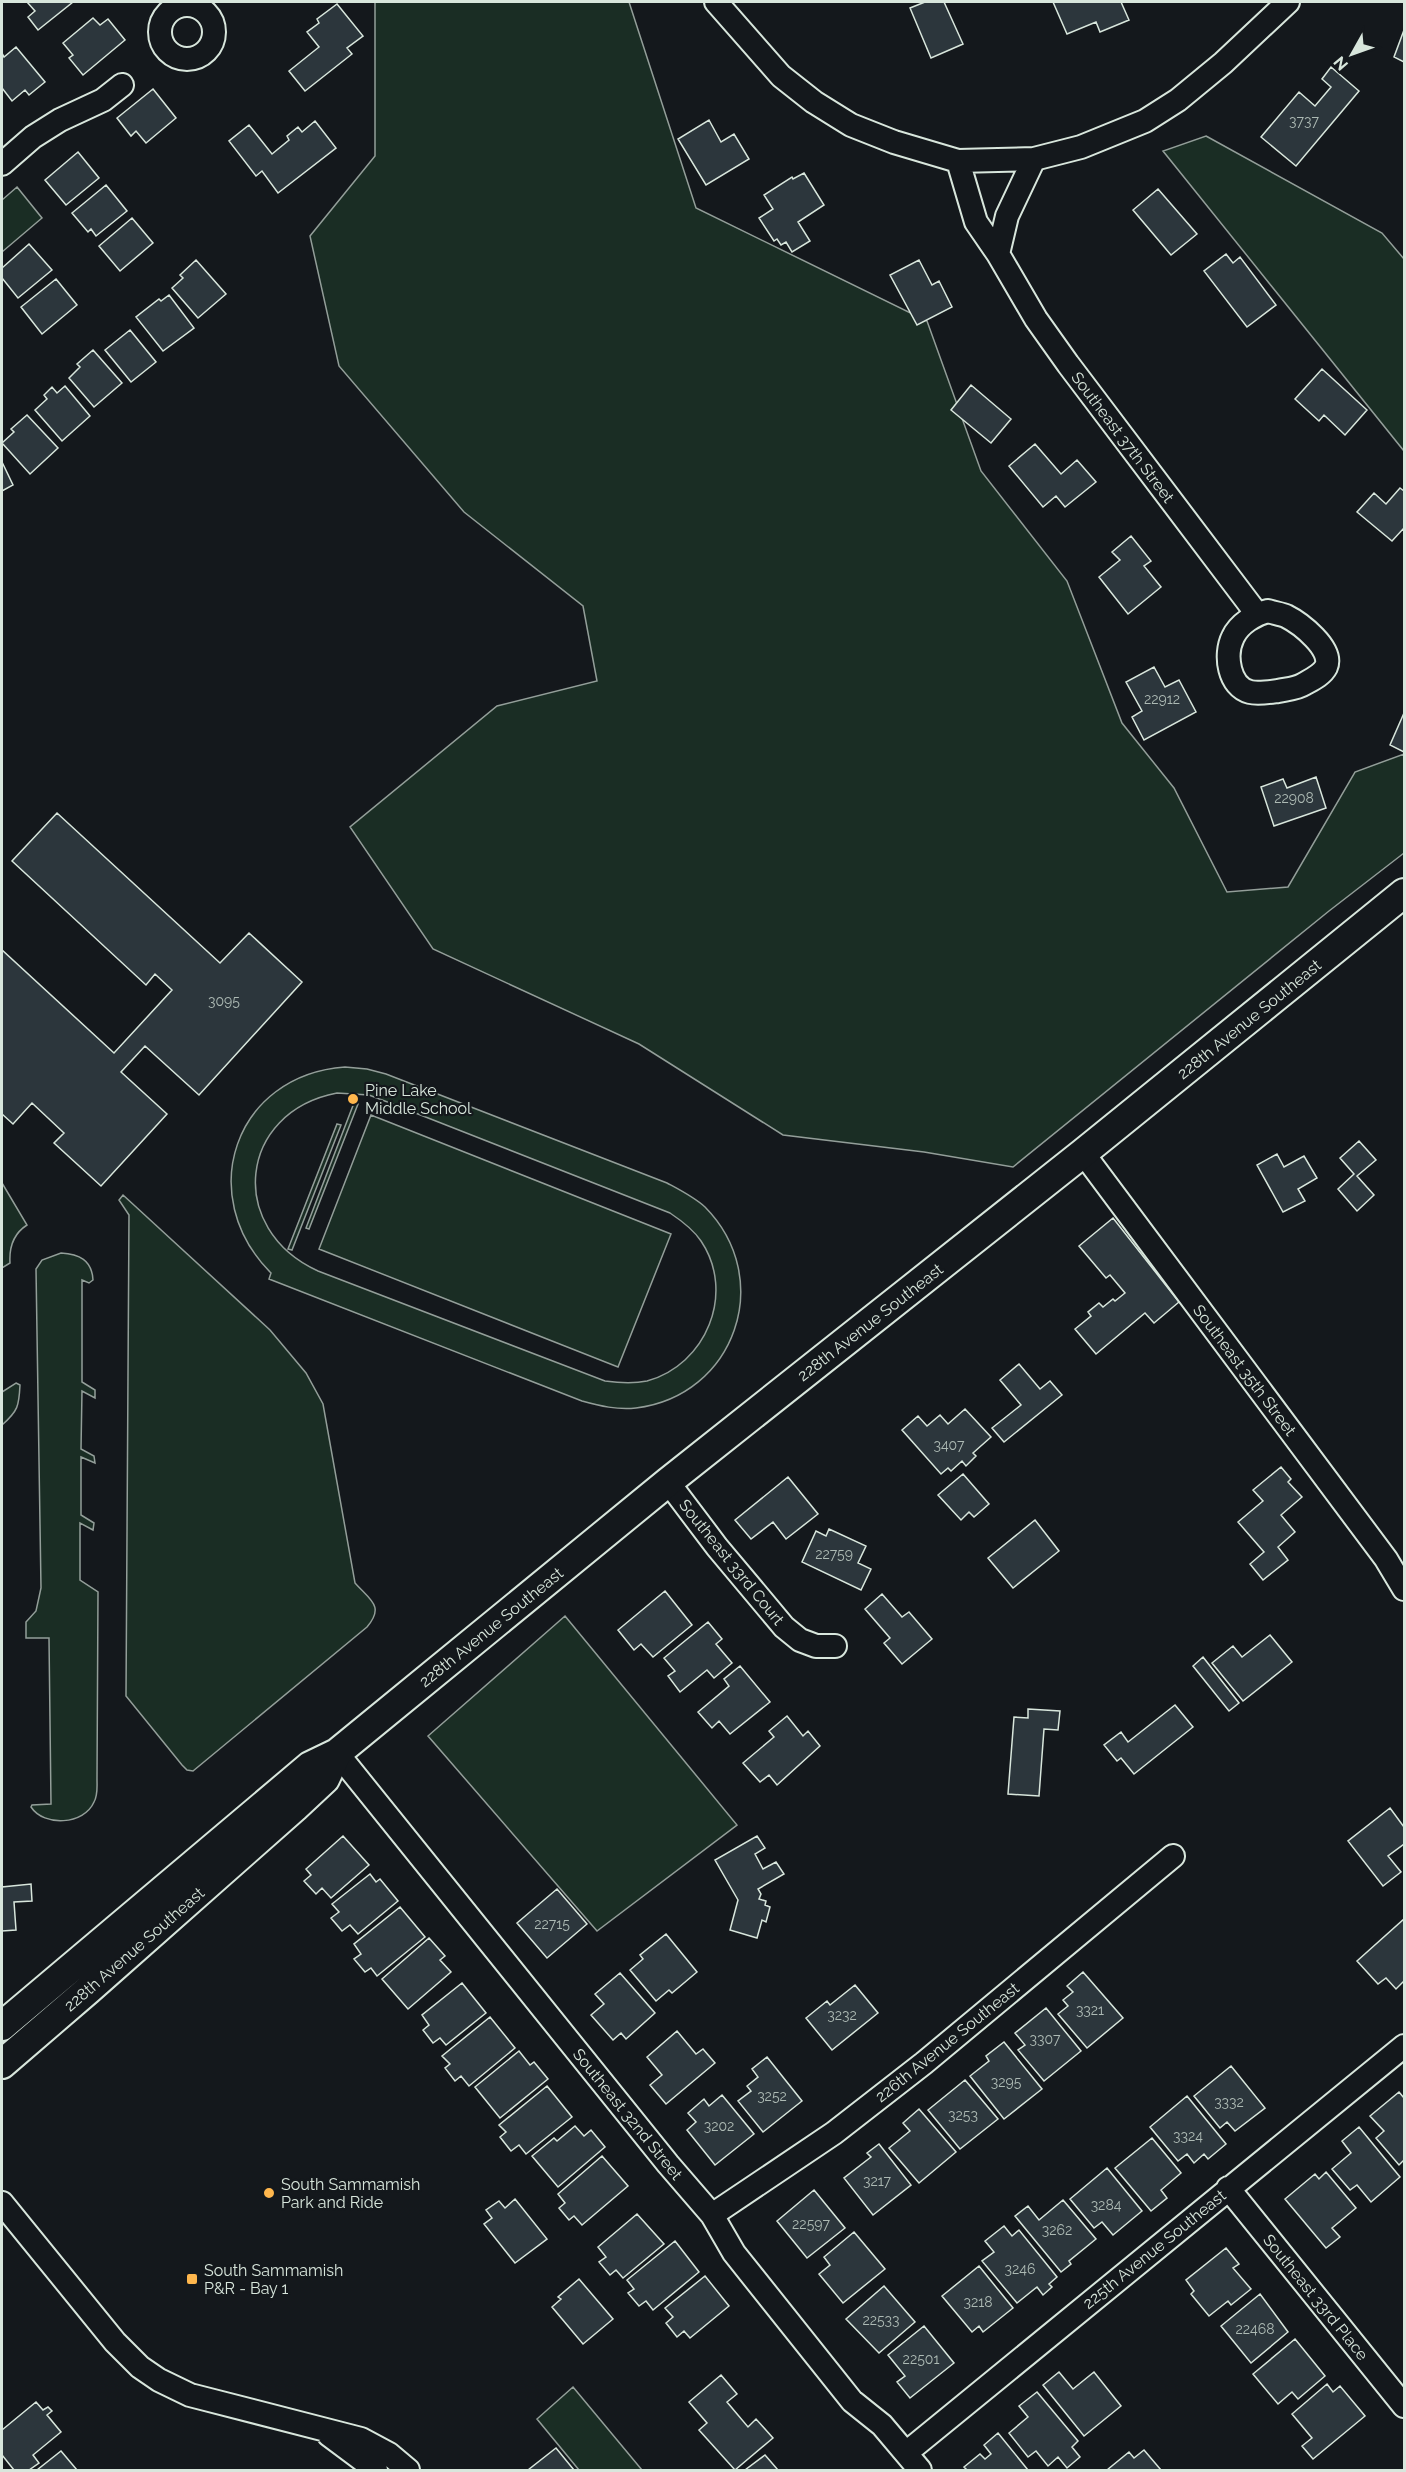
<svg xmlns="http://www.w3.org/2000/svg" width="1406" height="2472" font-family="Raleway,sans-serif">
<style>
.green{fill:#1a2d24;stroke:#939e99;stroke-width:1.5;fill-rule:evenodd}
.building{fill:#2c363c;stroke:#d8e6dc;stroke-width:1.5}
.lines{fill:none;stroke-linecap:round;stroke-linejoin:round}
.minor-casing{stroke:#d8e6dc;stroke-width:26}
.major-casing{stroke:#d8e6dc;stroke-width:32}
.minor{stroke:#14181c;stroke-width:22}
.major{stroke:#14181c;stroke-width:28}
.poi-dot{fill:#ffb74d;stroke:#14181c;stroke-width:2}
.labels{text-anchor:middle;stroke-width:4.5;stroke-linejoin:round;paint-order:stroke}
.number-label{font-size:14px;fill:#adbab4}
.street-label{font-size:16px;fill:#d8e6dc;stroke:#14181c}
.poi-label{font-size:16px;fill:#d8e6dc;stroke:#14181c;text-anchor:start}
</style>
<rect width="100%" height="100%" fill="#14181c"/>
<path class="green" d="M375,2H629L696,208L927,321L981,471L1067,581L1122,723L1174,788L1227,892L1288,887L1355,772L1404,754V853L1329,911L1013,1167L924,1152L783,1135L639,1044L433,949L350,827L497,706L597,681L583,606L464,512L339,366L310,236L375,156Z
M1206,136L1382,233L1404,259V451L1163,151Z
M17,187L42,218L2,252V200Z
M345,1067L367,1069L386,1074L667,1183C680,1190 694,1197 705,1207C776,1279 735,1396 636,1408C617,1410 600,1406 582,1401L269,1279L271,1273C194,1196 234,1075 345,1067ZM337,1093L369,1095L390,1103L670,1213C682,1221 693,1229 701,1241C736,1293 706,1365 647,1381C633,1384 619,1383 605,1381L318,1271C226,1229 238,1112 337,1093Z
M354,1103L358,1104L309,1229L306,1228Z
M371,1115L671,1234L618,1367L319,1249Z
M337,1124L341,1125L292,1250L288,1249Z
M2,1183L27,1225C13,1234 9,1247 10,1263L2,1268Z
M123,1195L270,1330L306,1373L323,1404L355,1583C370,1600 385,1606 367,1627L193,1771L187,1770L182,1765L126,1696L129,1215L119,1200Z
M61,1253C79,1254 92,1260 93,1280L89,1283L82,1280V1382L95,1390V1398L82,1391L81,1449L94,1456L95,1463L81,1457V1515L94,1523L93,1530L80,1523V1580L98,1592L97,1779C97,1787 98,1795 94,1802C84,1825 44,1827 31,1807L32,1805L51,1804L49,1638H26V1622L36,1611L41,1588L36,1269L42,1260Z
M16,1383L20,1385C19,1406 18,1411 2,1425V1392Z
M565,1616L737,1825L597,1931L428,1736Z
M573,2387L642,2470H579L537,2419Z"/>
<path class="building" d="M27,2H73L38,30L28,17L35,11Z
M925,2H944L963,44L931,58L910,8Z
M1053,2H1121L1129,20L1100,32L1096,22L1067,34Z
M337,4L363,36L347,48L352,54L305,91L289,71L319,47L307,32L319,23L317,19Z
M93,18L100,25L108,19L125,40L83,75L69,58L73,55L63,43Z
M1404,30V62L1394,57Z
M16,47L45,82L29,95L25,90L12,101L2,88V53L4,57Z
M1331,67L1359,91L1296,166L1261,137L1299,92L1315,106L1331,87L1322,79Z
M153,89L176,118L146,143L136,131L131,136L117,118Z
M709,120L721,142L734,134L749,159L706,185L678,139Z
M315,121L336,148L278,193L262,171L256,176L229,141L249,125L272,154L289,140L287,136L298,127L302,132Z
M78,152L99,178L66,205L45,180Z
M804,173L824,205L798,222L810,241L792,252L786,242L781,245L777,239L774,241L759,218L773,209L764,195L792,177L793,179Z
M106,185L127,211L96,236L91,229L88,232L72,213Z
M1158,189L1197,234L1171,255L1133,210Z
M132,218L153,243L120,271L99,246Z
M29,244L52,270L18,298L2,278V268Z
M1226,254L1233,263L1240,257L1276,305L1247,327L1204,271Z
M196,260L226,294L198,318L172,288L183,278L180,275Z
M919,260L932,285L939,281L952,307L917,325L890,275Z
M56,279L77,305L42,334L21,307Z
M169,295L194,328L163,351L136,317L159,299L161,301Z
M130,330L156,362L131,382L105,350Z
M93,350L122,383L94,407L69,378L80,367L77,364Z
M1322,369L1367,410L1345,435L1324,415L1319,421L1295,399Z
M971,385L1011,419L991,443L951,410Z
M65,386L90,416L62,441L35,410L47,399L44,395L52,387L57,393Z
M27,415L58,448L30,474L2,443L14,432L11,429Z
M1035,444L1061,474L1077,460L1096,482L1065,507L1056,496L1043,507L1009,466Z
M2,462L13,485L2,491Z
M1400,488L1404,491V530L1403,529L1392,541L1357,512L1374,493L1386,504Z
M1131,536L1151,561L1144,566L1161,587L1128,614L1099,577L1120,560L1112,552Z
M1154,667L1165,687L1179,680L1196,712L1144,740L1132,717L1142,711L1126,682Z
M1404,713V752L1390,745Z
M1316,777L1326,808L1274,826L1261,787L1283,779L1287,788Z
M57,813L220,963L249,933L302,982L199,1095L145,1046L121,1072L167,1114L101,1186L54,1143L64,1133L32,1103L13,1124L2,1114V950L114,1053L172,990L155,974L146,985L12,861Z
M1359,1141L1376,1160L1357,1176L1374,1195L1357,1211L1338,1189L1354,1174L1340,1158Z
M1277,1154L1284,1167L1304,1156L1317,1178L1298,1189L1305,1201L1283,1212L1257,1165Z
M1113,1218L1179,1302L1154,1323L1145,1313L1096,1354L1075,1329L1091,1316L1088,1312L1099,1303L1103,1307L1113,1299L1115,1301L1125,1293L1110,1275L1106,1278L1079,1246Z
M1019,1364L1040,1389L1050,1381L1062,1395L1004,1442L992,1428L1021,1405L1000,1380Z
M965,1409L991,1437L973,1453L976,1456L966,1466L962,1461L951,1471L948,1468L941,1474L902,1430L918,1416L927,1426L940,1415L948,1424Z
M1281,1467L1291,1479L1288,1482L1302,1497L1281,1515L1295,1532L1278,1547L1288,1560L1263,1580L1250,1564L1264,1552L1238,1522L1263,1501L1253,1490Z
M963,1474L989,1504L974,1517L969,1512L961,1520L938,1495Z
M788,1477L818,1514L786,1539L773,1522L751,1539L735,1520Z
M1035,1520L1059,1551L1013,1588L988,1558Z
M829,1529L866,1546L858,1563L871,1569L861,1590L802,1562L816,1531L826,1536Z
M665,1591L692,1625L653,1657L641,1644L634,1650L618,1630Z
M882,1594L902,1617L909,1612L932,1639L902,1664L884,1643L890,1638L865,1609Z
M708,1622L722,1639L716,1644L732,1663L714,1678L707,1670L680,1692L668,1676L675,1671L664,1658Z
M1270,1635L1292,1662L1243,1701L1212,1663L1233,1646L1242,1657Z
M1203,1657L1239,1703L1229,1711L1193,1666Z
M740,1666L770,1702L730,1734L719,1721L712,1728L698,1712L729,1686L724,1679Z
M1175,1705L1193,1727L1134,1774L1121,1758L1117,1761L1104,1745L1121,1732L1128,1742Z
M1028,1709L1060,1711L1058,1730L1044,1729L1039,1796L1008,1794L1014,1717L1028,1718Z
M787,1716L803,1736L808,1731L820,1746L777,1785L769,1775L760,1782L743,1763L774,1737L769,1731Z
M1390,1808L1404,1827V1844L1388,1856L1401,1872L1383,1886L1348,1841Z
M343,1836L369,1865L331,1898L322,1888L316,1894L304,1881L311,1875L306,1869Z
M757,1836L765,1848L755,1854L763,1869L776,1862L784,1874L758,1889L761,1894L759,1899L766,1901L765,1905L770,1907L766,1922L762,1920L757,1938L730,1930L738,1900L715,1860Z
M370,1874L376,1882L380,1879L398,1901L358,1934L350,1925L342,1931L331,1918L339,1912L332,1904Z
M31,1884L32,1901L14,1902L16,1930L2,1931V1887Z
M557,1889L587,1924L547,1958L517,1923Z
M400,1907L425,1937L377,1976L371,1968L365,1972L354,1959L361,1954L354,1944Z
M1404,1919V1981L1396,1989L1386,1978L1378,1984L1357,1961Z
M666,1934L697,1972L672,1993L669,1990L656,2001L630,1970L643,1959L640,1955Z
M429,1938L445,1956L440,1960L451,1972L408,2009L382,1979Z
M1083,1972L1123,2018L1087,2048L1058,2014L1068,2006L1063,2000L1073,1992L1067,1986Z
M620,1973L655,2013L626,2039L621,2033L613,2040L591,2015L604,2004L595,1994Z
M462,1983L486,2013L446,2045L440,2038L433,2043L423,2030L429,2025L422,2015Z
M855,1985L878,2013L832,2050L806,2018L827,2001L830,2005Z
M1046,2008L1081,2051L1044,2081L1018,2050L1025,2045L1015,2033Z
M490,2017L515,2048L469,2086L461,2076L455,2081L445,2068L450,2064L442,2056Z
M677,2031L696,2054L703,2049L715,2063L666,2104L650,2085L662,2075L647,2057Z
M1004,2042L1042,2089L1004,2119L970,2076L989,2061L986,2056Z
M519,2051L530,2065L534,2062L548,2079L500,2118L475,2087Z
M767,2057L802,2101L763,2132L738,2101L751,2091L747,2086L758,2077L752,2069Z
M1231,2066L1265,2108L1235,2131L1227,2122L1220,2128L1194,2096Z
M965,2080L998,2119L960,2149L928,2110Z
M547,2086L572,2117L526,2154L519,2145L511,2151L500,2137L506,2132L499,2125Z
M1399,2092L1404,2098V2160L1399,2165L1376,2138L1384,2131L1370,2116Z
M722,2095L754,2134L715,2165L687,2130L696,2122L688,2113L704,2099L709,2106Z
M1187,2096L1226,2144L1208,2159L1204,2154L1194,2163L1187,2154L1178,2161L1150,2127Z
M919,2109L956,2152L919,2183L889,2148L910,2131L903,2123Z
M575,2126L584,2136L591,2130L605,2147L558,2187L532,2156L554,2138L557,2141Z
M1359,2127L1400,2177L1371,2202L1357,2185L1350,2190L1332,2169L1351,2153L1342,2141Z
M1152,2138L1181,2173L1161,2190L1167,2198L1151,2211L1115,2168Z
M879,2144L911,2185L873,2215L844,2178L871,2157L867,2153Z
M602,2156L628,2186L582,2225L574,2216L569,2220L559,2208L565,2203L558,2194Z
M1107,2168L1142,2211L1113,2235L1102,2222L1094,2228L1070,2199Z
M1326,2172L1356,2208L1332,2228L1340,2237L1326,2248L1285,2199L1315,2174L1319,2179Z
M814,2190L845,2228L807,2258L777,2221Z
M515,2199L547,2239L515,2263L484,2224L492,2218L486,2210L499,2201L505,2208Z
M1063,2200L1096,2239L1069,2261L1071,2264L1061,2272L1015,2216L1028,2206L1039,2220Z
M637,2214L664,2244L623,2278L616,2270L610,2275L599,2262L606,2257L598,2247Z
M1004,2226L1012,2236L1019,2230L1057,2277L1049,2284L1052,2287L1043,2295L1037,2287L1017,2303L982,2261L994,2252L985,2241Z
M854,2232L885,2269L843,2303L819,2274L830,2265L824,2257Z
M675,2241L699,2272L653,2310L646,2301L639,2306L628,2293L634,2289L627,2280Z
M1226,2248L1239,2264L1233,2268L1251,2289L1231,2305L1228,2301L1209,2316L1191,2294L1194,2291L1186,2280Z
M979,2266L1013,2308L983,2332L979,2326L972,2332L942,2296Z
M705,2276L729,2306L690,2338L684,2331L677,2337L666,2323L673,2317L665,2308Z
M579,2279L613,2319L583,2344L552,2307L561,2299L558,2297Z
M884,2286L915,2322L879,2353L846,2319Z
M1260,2294L1288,2332L1251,2363L1221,2326Z
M924,2326L954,2363L910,2398L897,2382L905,2376L888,2355Z
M1295,2339L1325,2376L1298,2399L1292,2392L1278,2404L1253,2374Z
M1059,2372L1073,2389L1094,2372L1121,2406L1084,2436L1043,2385Z
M721,2375L737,2394L727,2402L748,2427L756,2419L773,2438L735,2470L699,2430L707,2423L689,2402Z
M1327,2384L1333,2392L1340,2386L1365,2416L1313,2459L1302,2446L1312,2438L1292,2414Z
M1037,2392L1078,2441L1072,2447L1080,2457L1067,2468L1058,2457L1048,2466L1036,2451L1028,2457L1009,2433L1028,2417L1019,2406Z
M36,2402L43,2410L48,2407L52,2411L47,2415L61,2432L33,2455L39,2463L29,2470H14L2,2455V2430Z
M998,2433L1028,2470H967L964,2467L980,2454L985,2459L991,2454L984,2445Z
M556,2448L574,2470H528Z
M1144,2450L1161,2470H1107L1129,2452L1134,2458Z
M61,2451L77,2470H37Z
M765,2455L778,2470H745Z"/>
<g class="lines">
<defs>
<path id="minor" d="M716,2L781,76L814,102L851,125L894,142L958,161L1034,159L1081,147L1145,121L1178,100L1223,63L1288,2
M160 32a27 27 0 1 1 54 0a27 27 0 1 1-54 0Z
M958,161L976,222L998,254L1036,319L1068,364L1257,614
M2,164L33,137L60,120L103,100L122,85
M998,254L1007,216L1034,159
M1268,611C1274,613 1281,614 1286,616C1300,623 1334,649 1326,667C1322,675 1311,680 1304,684C1296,689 1287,689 1278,691C1270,692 1258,694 1250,692C1229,687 1224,655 1233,637C1239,624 1255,614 1268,611Z
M1083,1153L1386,1559L1404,1589
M668,1482L717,1547L784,1627L800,1640L816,1646H835
M337,1753L668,2164L712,2215L734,2253L852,2401L882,2425L920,2470
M1228,2188L1404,2406
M2,2203L115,2342L140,2367L159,2380L190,2395L361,2439L389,2454L408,2470
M712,2215L834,2133L924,2063L1173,1856
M329,2435L376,2470
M906,2453L1404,2046"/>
<path id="major" d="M2,2026L310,1766L337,1753L668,1482L1083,1153L1404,893
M2,2064L88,1990L295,1807L325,1779L335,1758"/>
</defs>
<use href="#minor" class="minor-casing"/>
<use href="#major" class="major-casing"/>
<use href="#minor" class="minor"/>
<use href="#major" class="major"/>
</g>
<g class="poi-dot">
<circle cx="353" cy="1099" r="6"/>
<circle cx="269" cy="2193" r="6"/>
<rect x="186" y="2273" width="12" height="12" rx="3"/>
</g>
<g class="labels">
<g class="number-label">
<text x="1304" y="126">3737</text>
<text x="1162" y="704">22912</text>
<text x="1294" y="803">22908</text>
<text x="224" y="1006">3095</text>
<text x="949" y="1450">3407</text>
<text x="834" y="1559">22759</text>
<text x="552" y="1929">22715</text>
<text x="1090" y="2015">3321</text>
<text x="842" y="2020">3232</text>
<text x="1045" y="2044">3307</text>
<text x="1006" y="2087">3295</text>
<text x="772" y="2101">3252</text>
<text x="1229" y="2107">3332</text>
<text x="963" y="2120">3253</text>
<text x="719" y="2131">3202</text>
<text x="1188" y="2141">3324</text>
<text x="877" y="2186">3217</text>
<text x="1106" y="2210">3284</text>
<text x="811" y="2229">22597</text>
<text x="1057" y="2235">3262</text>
<text x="1020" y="2274">3246</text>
<text x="978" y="2307">3218</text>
<text x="881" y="2325">22533</text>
<text x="1255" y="2334">22468</text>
<text x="921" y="2364">22501</text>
</g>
<g class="street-label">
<text transform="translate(1123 437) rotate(53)" y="6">Southeast 37th Street</text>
<text transform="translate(1249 1019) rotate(-39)" y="6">228th Avenue Southeast</text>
<text transform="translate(870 1322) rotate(-38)" y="6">228th Avenue Southeast</text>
<text transform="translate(1245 1370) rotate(53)" y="6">Southeast 35th Street</text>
<text transform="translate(732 1562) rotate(51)" y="6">Southeast 33rd Court</text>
<text transform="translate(491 1627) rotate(-39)" y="6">228th Avenue Southeast</text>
<text transform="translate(134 1949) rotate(-41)" y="6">228th Avenue Southeast</text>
<text transform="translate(947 2042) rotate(-39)" y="6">226th Avenue Southeast</text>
<text transform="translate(628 2114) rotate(51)" y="6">Southeast 32nd Street</text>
<text transform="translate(1154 2249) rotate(-39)" y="6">225th Avenue Southeast</text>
<text transform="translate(1316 2297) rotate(51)" y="6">Southeast 33rd Place</text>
</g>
<g class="poi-label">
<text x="365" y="1096">Pine Lake<tspan x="365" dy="18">Middle School</tspan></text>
<text x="281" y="2190">South Sammamish<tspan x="281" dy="18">Park and Ride</tspan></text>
<text x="204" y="2276">South Sammamish<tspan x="204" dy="18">P&amp;R - Bay 1</tspan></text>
</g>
</g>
<rect width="1406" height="2472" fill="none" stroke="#d8e6dc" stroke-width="6"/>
<g transform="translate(1352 54) rotate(230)" stroke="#14181c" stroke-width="4.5" paint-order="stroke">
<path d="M0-4.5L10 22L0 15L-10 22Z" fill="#d8e6dc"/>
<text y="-9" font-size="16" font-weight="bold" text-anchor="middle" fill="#d8e6dc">N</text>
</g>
</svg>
